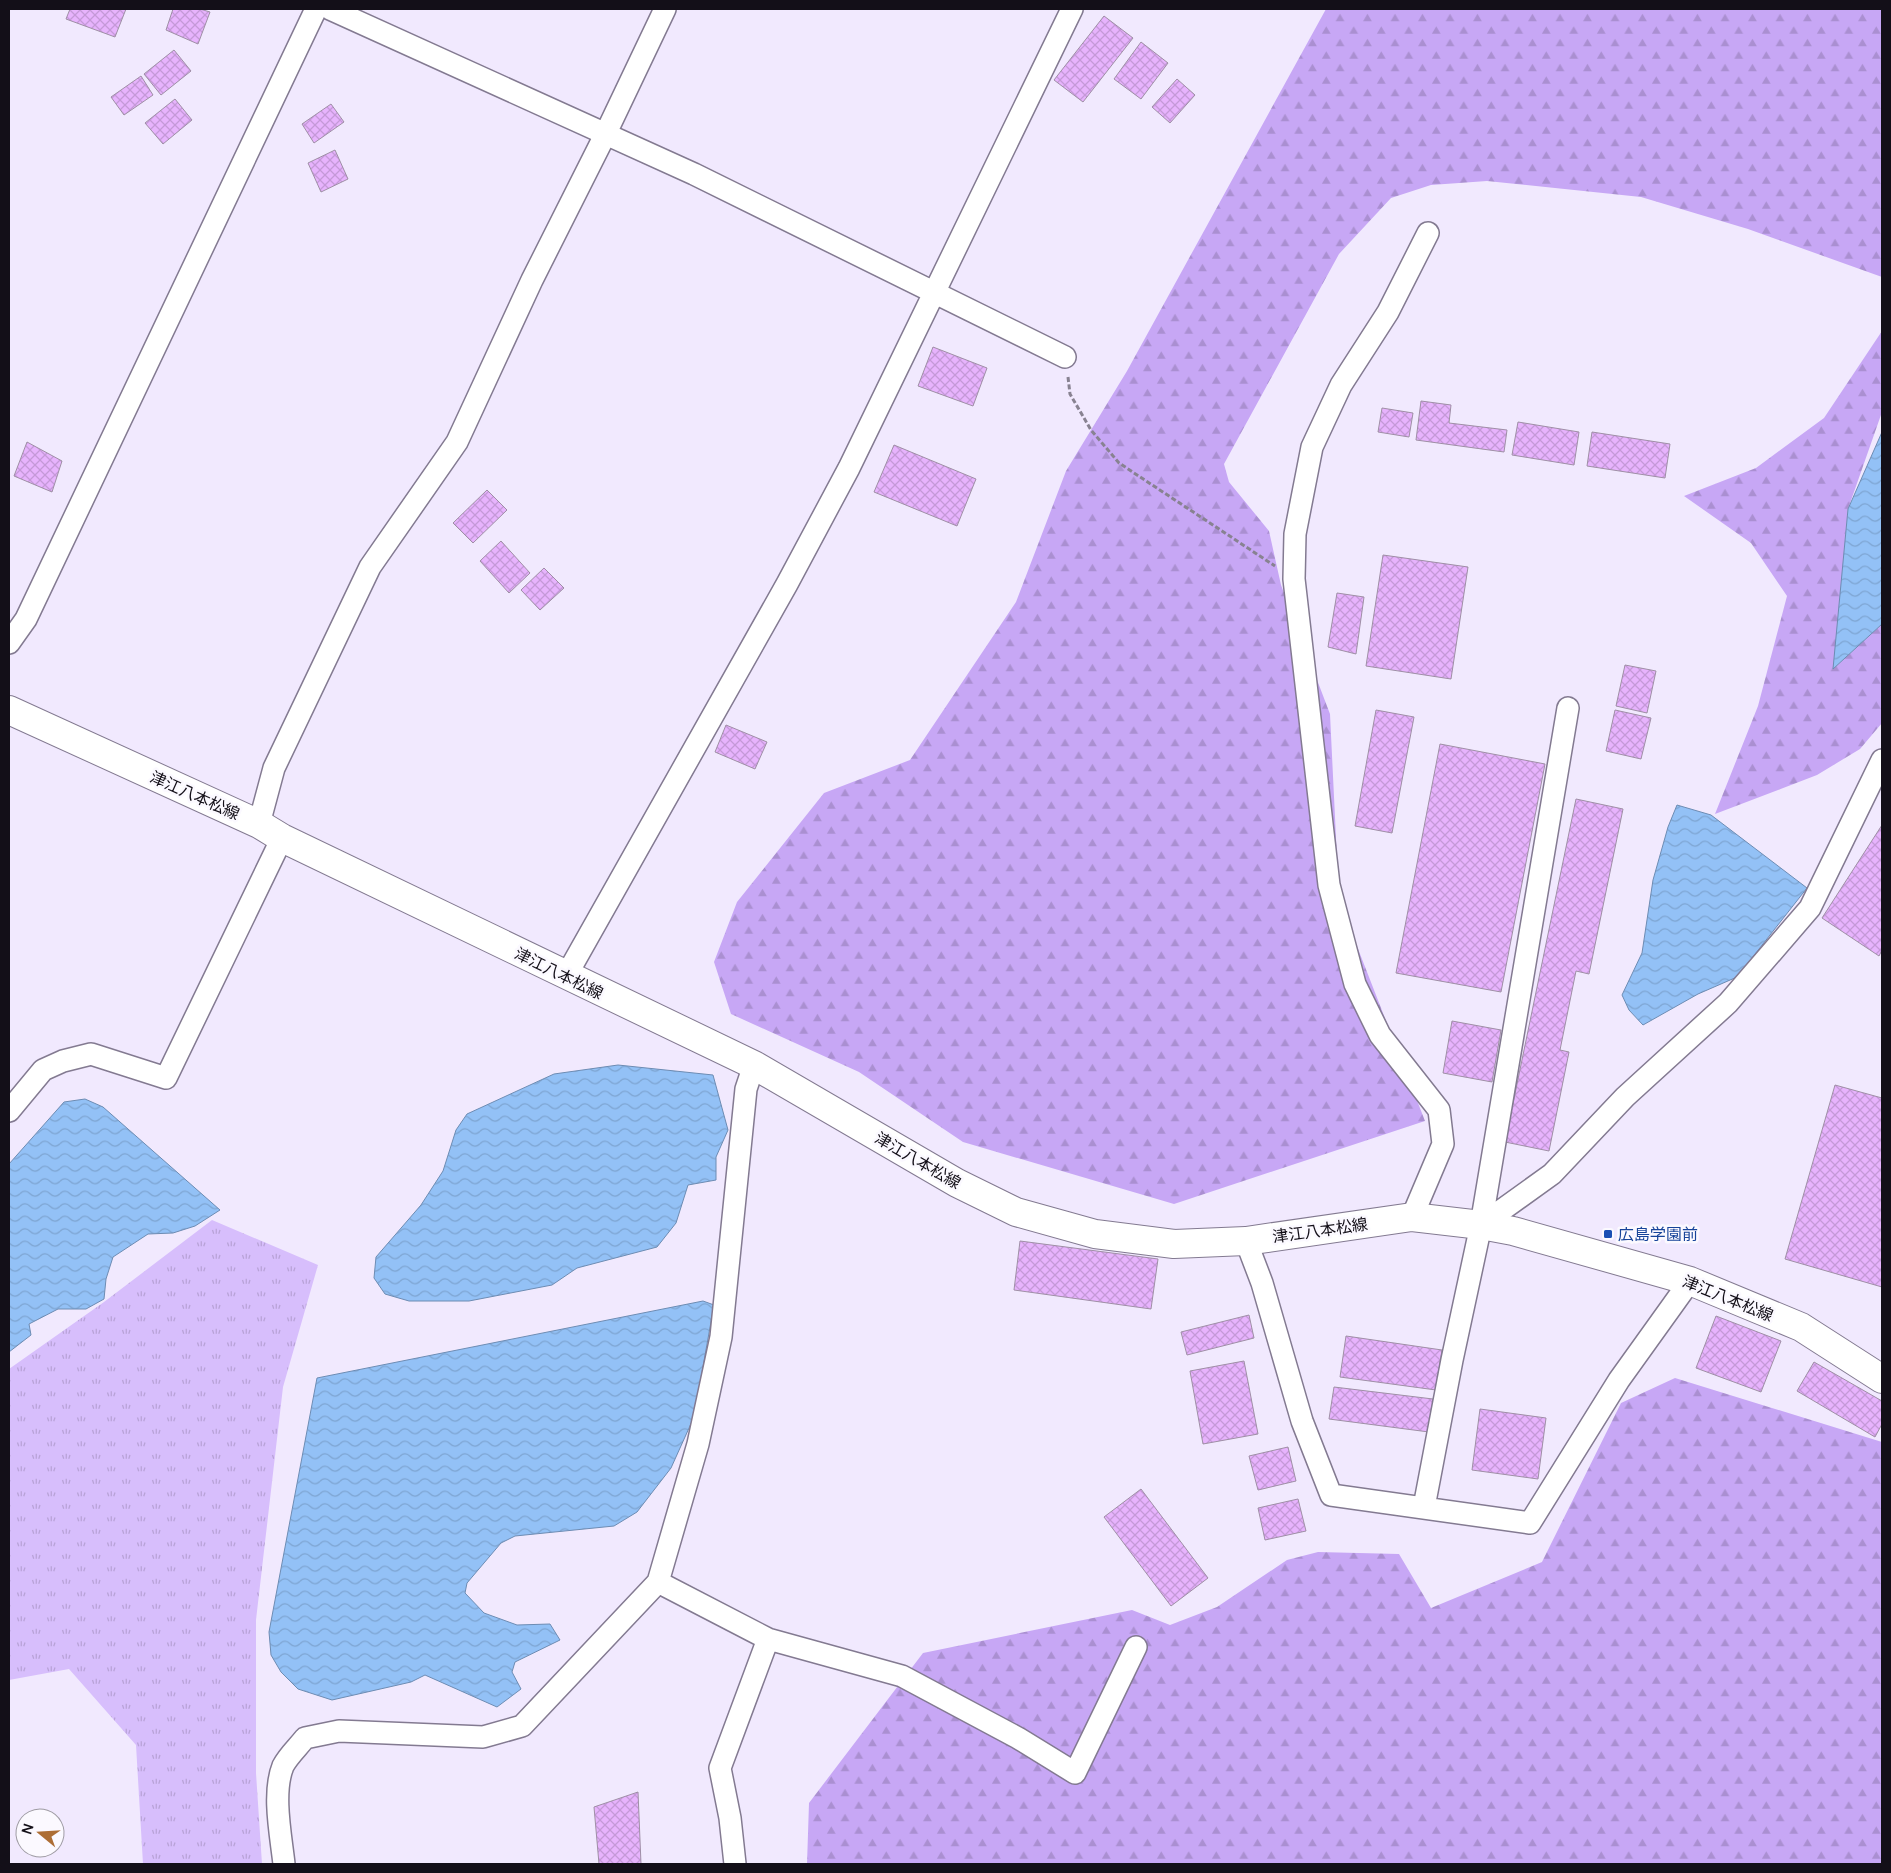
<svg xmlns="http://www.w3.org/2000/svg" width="1891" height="1873" font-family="Manrope,'Noto Sans JP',sans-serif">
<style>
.grass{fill:url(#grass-tufts)}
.forest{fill:url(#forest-firs)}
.water{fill:url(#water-waves);stroke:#6d8cb3}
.building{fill:url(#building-cross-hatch);stroke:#9f8fa6}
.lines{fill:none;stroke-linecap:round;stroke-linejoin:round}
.street-casing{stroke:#837a91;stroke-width:24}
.secondary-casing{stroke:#837a91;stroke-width:30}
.path{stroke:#888291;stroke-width:3;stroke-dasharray:5 2.5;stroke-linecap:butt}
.street{stroke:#fff;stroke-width:21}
.secondary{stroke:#fff;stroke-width:28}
.transit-dot{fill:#1a4fb4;stroke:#fbf9ff;stroke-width:2}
.labels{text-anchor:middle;stroke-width:5;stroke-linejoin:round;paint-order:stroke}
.street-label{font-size:16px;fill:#130f18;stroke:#fbf9ff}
.transit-label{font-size:16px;fill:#164399;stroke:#fbf9ff;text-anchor:start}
</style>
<defs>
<pattern id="grass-tufts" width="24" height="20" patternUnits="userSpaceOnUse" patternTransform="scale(1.25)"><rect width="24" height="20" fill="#d7befc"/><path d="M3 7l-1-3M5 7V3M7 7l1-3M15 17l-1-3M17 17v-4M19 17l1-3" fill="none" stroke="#b8a2d7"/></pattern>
<pattern id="forest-firs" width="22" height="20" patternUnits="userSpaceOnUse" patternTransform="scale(1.25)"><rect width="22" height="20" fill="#c7a7f5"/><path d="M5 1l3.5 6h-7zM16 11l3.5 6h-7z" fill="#aa8fd1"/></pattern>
<pattern id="water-waves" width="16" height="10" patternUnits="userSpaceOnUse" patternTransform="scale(1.25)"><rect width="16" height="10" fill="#93c1f6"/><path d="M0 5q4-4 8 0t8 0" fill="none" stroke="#7ea5d2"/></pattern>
<pattern id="building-cross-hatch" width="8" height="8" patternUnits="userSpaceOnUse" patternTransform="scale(1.25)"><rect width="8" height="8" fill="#e7b3fd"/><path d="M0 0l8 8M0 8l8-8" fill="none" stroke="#c599d8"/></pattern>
</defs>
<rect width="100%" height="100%" fill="#f1e9fe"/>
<path class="grass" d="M212,1220L318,1265L283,1387L256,1620V1773L262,1864H143L136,1745L69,1669L9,1680V1369L104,1302Z"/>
<path class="forest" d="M1326,9H1882V277L1748,229L1641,197L1487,181L1431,185L1391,198L1339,254L1224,464L1229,482L1269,531L1281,585L1330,714L1339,900L1425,1121L1174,1204L963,1142L859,1072L731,1014L714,962L737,902L824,793L910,760L1016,602L1066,471L1127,371Z
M1882,331V412L1848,509L1834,668L1882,624V723L1860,749L1817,775L1715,814L1758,706L1787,596L1751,543L1684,496L1756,468L1824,418Z
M1675,1378L1882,1442V1864H807L809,1803L923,1653L1132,1610L1170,1625L1217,1607L1287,1560L1318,1552L1399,1554L1431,1608L1542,1562L1621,1403Z"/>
<path class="water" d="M1882,432V624L1833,669L1848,509Z
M1677,805L1711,815L1807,888L1737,977L1698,994L1643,1025L1629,1010L1622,995L1642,953L1653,880L1668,827Z
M618,1065L713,1075L728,1130L716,1157V1180L688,1185L676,1223L657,1247L577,1268L552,1285L469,1301H409L385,1294L374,1278L376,1257L421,1205L443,1171L456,1130L467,1114L554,1074Z
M85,1099L103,1107L220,1210L195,1226L173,1233L148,1234L113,1257L106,1279L104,1299L86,1309H58L29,1324L31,1335L9,1352V1164L64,1102Z
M703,1301L714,1305L694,1417L671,1468L637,1512L614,1526L515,1536L501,1543L467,1583L465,1593L484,1613L517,1625L550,1624L560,1640L515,1662L512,1672L521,1689L497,1707L425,1675L411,1682L332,1700L298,1689L281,1672L271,1655L269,1632L317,1378Z"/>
<path class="building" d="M70,9H126L115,37L66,19Z
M173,9H200L210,12L198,44L166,30Z
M1104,16L1133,38L1083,102L1054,80Z
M1141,42L1168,63L1141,99L1114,79Z
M174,50L191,71L161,95L144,74Z
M141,76L153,95L124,115L111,97Z
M1177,79L1195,95L1170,123L1152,107Z
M175,99L192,120L163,144L145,123Z
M331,104L344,122L314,143L302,124Z
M335,150L348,179L321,192L308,163Z
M933,347L987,368L973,406L918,386Z
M1421,401L1451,405L1449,423L1507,430L1504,452L1416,440Z
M1382,408L1413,413L1409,437L1378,432Z
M1518,422L1579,432L1574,465L1512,455Z
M1592,432L1670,444L1665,478L1587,466Z
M27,442L62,461L52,492L14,476Z
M894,445L976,479L957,526L874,492Z
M487,490L507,510L473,543L453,523Z
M501,541L530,573L509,593L480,561Z
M1383,555L1468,567L1451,679L1366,666Z
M544,568L564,588L540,610L521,590Z
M1337,593L1364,597L1356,654L1328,647Z
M1625,665L1656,671L1647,713L1616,706Z
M1376,710L1414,717L1392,833L1355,826Z
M1615,710L1651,718L1641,759L1606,751Z
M726,725L767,742L755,769L715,752Z
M1440,744L1545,764L1501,992L1396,973Z
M1576,799L1623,809L1589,974L1576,971L1560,1050L1569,1052L1549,1151L1505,1142Z
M1882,825V950L1879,956L1822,918Z
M1452,1021L1501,1030L1492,1082L1443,1073Z
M1835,1085L1882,1098V1287L1785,1259Z
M1020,1241L1158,1259L1151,1309L1014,1290Z
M1249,1315L1254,1338L1187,1355L1181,1332Z
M1716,1316L1781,1341L1761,1392L1696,1368Z
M1346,1336L1442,1350L1436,1390L1340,1377Z
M1244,1361L1258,1434L1203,1444L1190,1371Z
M1814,1362L1882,1401V1424L1875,1437L1797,1391Z
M1334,1387L1433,1399L1429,1432L1329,1419Z
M1480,1409L1546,1418L1538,1479L1472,1470Z
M1288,1447L1296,1481L1258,1490L1249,1456Z
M1141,1489L1208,1578L1171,1606L1104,1517Z
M1298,1499L1306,1531L1265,1540L1258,1508Z
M638,1792L641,1864H599L594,1807Z"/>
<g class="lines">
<defs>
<path id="street" d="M330,9L694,174L1065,357
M9,643L26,619L316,9
M259,824L274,768L370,567L457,442L532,280L605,135L665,9
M566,976L787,584L849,468L1072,9
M9,1111L43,1070L63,1061L91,1054L166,1078L282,838
M1412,1217L1443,1144L1439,1110L1380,1035L1355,984L1329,885L1294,579L1295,534L1312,447L1341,385L1388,312L1428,233
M1481,1225L1552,1174L1625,1097L1728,1003L1810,908L1882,760
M1246,1241L1262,1283L1302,1421L1331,1495L1530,1523L1619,1380L1690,1281
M1424,1507L1452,1360L1481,1225L1568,708
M658,1582L768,1639L902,1676L1018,1738L1075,1773L1136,1647
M284,1864C281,1836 272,1793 283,1766C288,1756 298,1747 305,1738L339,1731L483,1737L522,1726L658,1582L698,1444L721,1337L746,1089L754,1065
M735,1864L730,1818L720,1768L768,1639"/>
<path id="secondary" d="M9,710L259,824L282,838L754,1065L957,1183L1016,1212L1095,1234L1174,1244L1246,1241L1412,1217L1481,1225L1513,1231L1690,1281L1801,1327L1882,1379"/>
</defs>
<use href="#street" class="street-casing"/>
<use href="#secondary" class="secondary-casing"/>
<path class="path" d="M1068,377L1070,394L1091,430L1119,463L1275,566"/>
<use href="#street" class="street"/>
<use href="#secondary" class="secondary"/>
</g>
<rect class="transit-dot" x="1603" y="1229" width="10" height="10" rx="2.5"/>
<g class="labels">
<g class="street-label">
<text transform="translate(195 795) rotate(24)" y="6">津江八本松線</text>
<text transform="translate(559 973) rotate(26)" y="6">津江八本松線</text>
<text transform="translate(918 1160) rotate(30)" y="6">津江八本松線</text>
<text transform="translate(1320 1230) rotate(-8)" y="6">津江八本松線</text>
<text transform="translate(1728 1298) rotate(22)" y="6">津江八本松線</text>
</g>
<g class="transit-label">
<text x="1618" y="1240">広島学園前</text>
</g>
</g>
<rect width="1891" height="1873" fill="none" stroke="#130f18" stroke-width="20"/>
<g transform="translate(40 1833) rotate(288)"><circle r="24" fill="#fbf9ff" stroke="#9e9ba3"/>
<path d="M0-4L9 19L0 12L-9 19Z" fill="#ad6e35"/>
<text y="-8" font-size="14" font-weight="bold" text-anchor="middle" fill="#130f18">N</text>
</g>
</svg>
